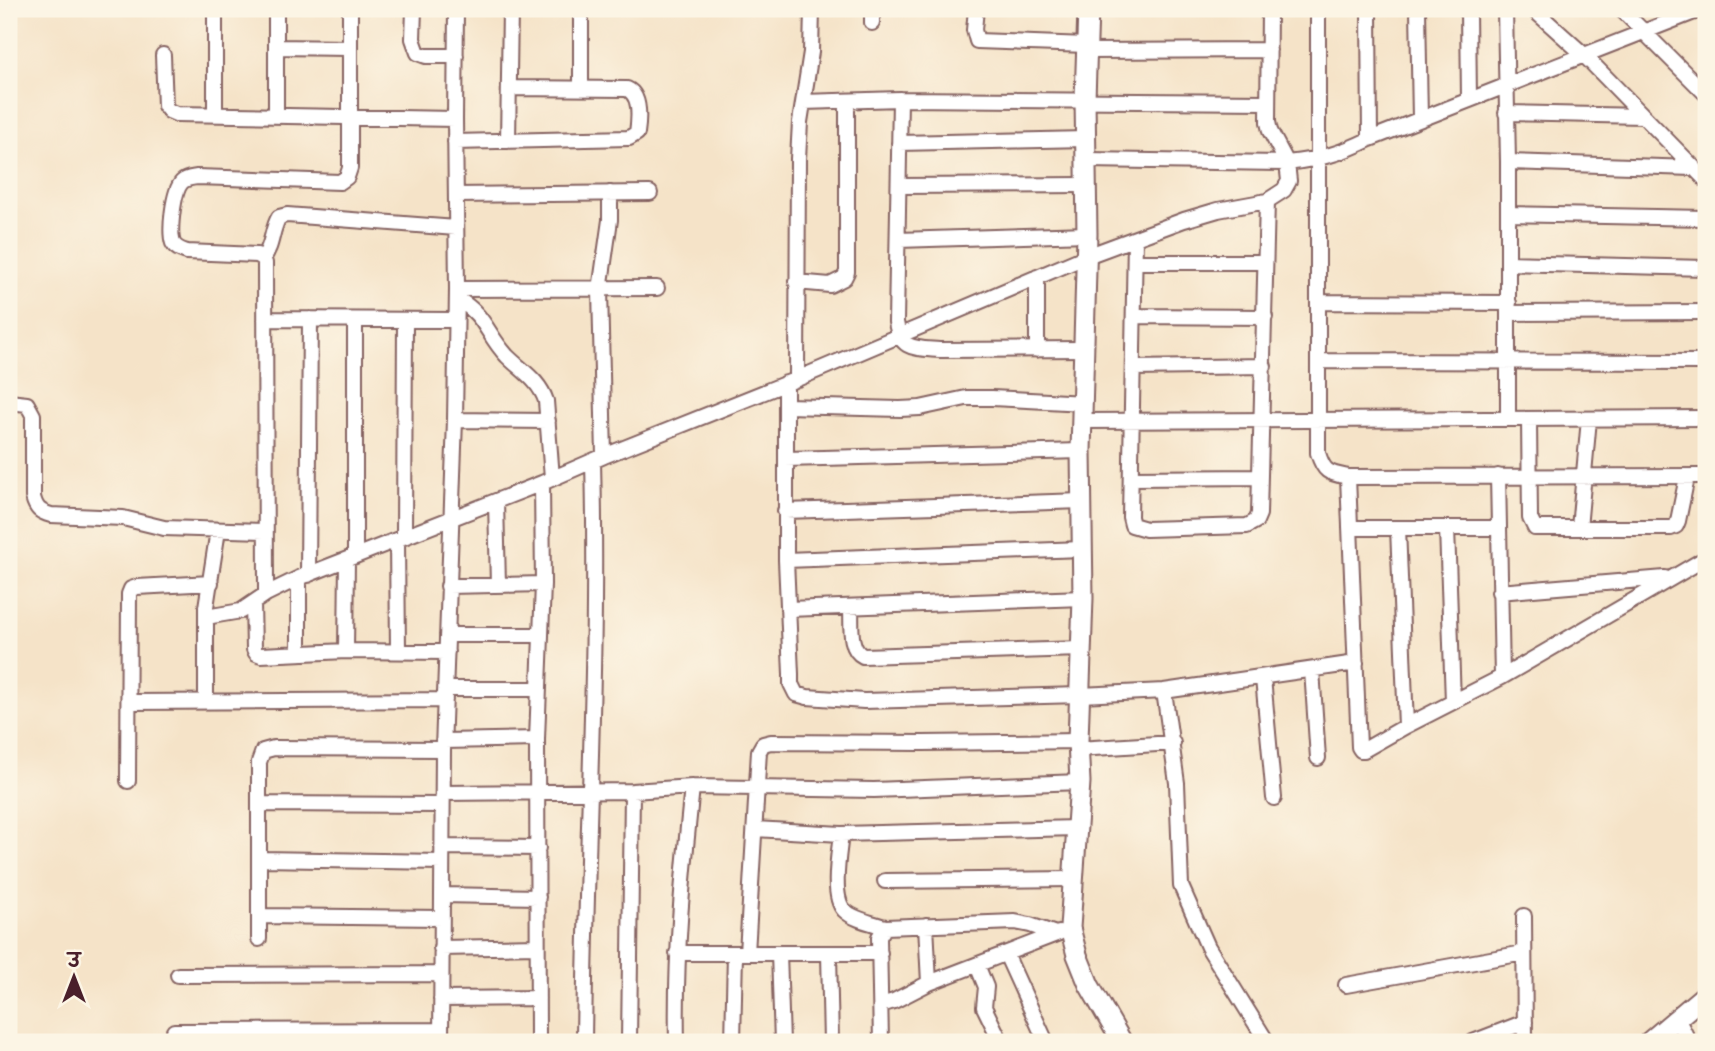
<svg xmlns="http://www.w3.org/2000/svg" width="1715" height="1051" font-family="'Playpen Sans','Playpen Sans Deva',sans-serif">
<style>
.lines{fill:none;stroke-linecap:round;stroke-linejoin:round}
.street-casing{stroke:#866462;stroke-width:18}
.secondary-casing{stroke:#866462;stroke-width:23}
.street{stroke:#fff;stroke-width:14}
.secondary{stroke:#fff;stroke-width:19}
</style>
<rect width="100%" height="100%" fill="#fcf5e5"/>
<filter id="ink" filterUnits="userSpaceOnUse"><feTurbulence type="fractalNoise" baseFrequency=".0143" numOctaves="2"/><feDisplacementMap in="SourceGraphic" scale="14" xChannelSelector="R" yChannelSelector="G"/><feConvolveMatrix kernelMatrix="1 2 1 2 8 2 1 2 1" color-interpolation-filters="sRGB"/></filter>
<filter id="wash" filterUnits="userSpaceOnUse"><feTurbulence type="fractalNoise" baseFrequency=".00686" numOctaves="4" result="noise"/><feDisplacementMap in="SourceGraphic" scale="28" xChannelSelector="R" yChannelSelector="G"/><feGaussianBlur stdDeviation="1.57" result="paint"/><feColorMatrix in="noise" values="0 0 0 0 0 0 0 0 0 0 0 0 0 0 0 0 0 1.4 0 .05"/><feComposite in="paint" operator="in"/></filter>
<g filter="url(#wash)">
<rect width="100%" height="100%" fill="#f5e3c8"/>
</g>
<g filter="url(#ink)">
<g class="lines">
<defs>
<path id="street" d="M414,9L413,39L418,53L426,56H456
M581,9V89
M872,9V23
M976,9L974,30L977,41L1087,45
M1318,9V453C1324,473 1329,473 1348,477L1706,476
M1369,9L1370,139
M1418,9L1420,119
M1468,9L1469,100
M1505,9L1508,162V419
M1533,9L1583,54L1706,180
M1621,9L1706,94
M276,47L349,48
M1087,51L1269,50
M163,55L165,106L169,111L176,114L455,119
M900,99L896,322C900,350 914,348 939,350L1086,349
M803,102L900,99L1268,102
M1506,113L1643,116
M215,115V9
M276,116V9
M508,141L510,9
M455,142L629,138L637,133C639,119 641,95 627,89L509,88
M899,143L1086,139
M1087,160L1287,163C1320,159 1340,154 1370,139L1702,9
M1508,162L1693,168
M899,186L1087,185
M456,195L650,193
M1508,214L1706,218
M1135,239L1130,517L1132,525L1146,529L1247,526L1256,521L1259,514L1267,201
M898,240L1087,234
M263,258C273,246 271,230 279,217L287,215L456,228
M1135,262H1265
M1508,263L1706,268
M796,282L830,285L844,278L847,272V101
M457,289L657,288
M457,299C486,315 486,334 507,356C522,371 539,380 546,401L552,478
M1318,302L1509,303
M1509,313L1706,312
M1134,316L1265,317
M265,319L456,320
M1037,350V277
M1318,361L1706,362
M1134,368L1264,366
M797,379L798,159L800,122L811,52L812,9
M786,383V560L791,674V684L796,694L807,697L864,701L1080,695L1164,691L1356,663
M9,402L27,404L33,415V497C36,509 40,512 51,515L123,518L164,528L264,531
M786,406L900,409L920,408L966,398H992L1084,403
M1529,419L1530,518L1535,528H1671L1676,526L1678,521L1687,477
M455,420L548,421
M1083,421L1706,418
M604,456L600,290L610,220V193
M786,459L1081,451
M1498,476L1502,677
M1348,477L1359,747L1361,750H1364L1406,726L1502,677L1706,558
M1131,478L1259,477
M496,501L498,585
M785,511L1082,501
M1350,528H1497
M1398,528L1406,726
M1447,528L1453,702
M1579,528L1589,419
M404,537L405,320
M397,540L398,651
M355,556V320
M786,560L1082,549
M308,575L310,319
M299,578V652
M448,586L543,584
M1499,592L1665,578
M266,594L265,263L263,258L257,255L187,252C181,250 176,249 173,243C169,232 173,191 182,182C186,178 191,178 197,177L340,182L347,177L350,168V9
M253,603L254,649L256,653L261,655L346,651L447,652
M851,608C852,623 848,649 863,656L1081,649
M788,609L1083,598
M206,617L241,611L266,594L299,578L542,483L604,456L797,379L1087,256L1184,220L1218,210L1267,201L1284,190L1289,181L1287,163L1270,131L1268,122L1269,9
M447,635H541
M346,651L347,560
M1312,670L1318,758
M1263,678L1274,798
M446,689H539
M1164,691L1177,783L1181,886L1208,947L1267,1042
M206,701V607L218,530
M130,702L445,700
M444,741L537,739
M1078,749L1173,743
M128,781L129,594L131,589L137,587L211,583
M443,793L632,791L692,787L874,790L1080,782
M260,804L442,805
M755,829L841,834L1077,828
M841,834C839,853 831,896 844,910C854,920 873,923 885,927
M442,847L538,848
M260,859L442,862
M885,881L1072,879
M442,895L538,897
M259,916L442,918
M1524,916L1525,1042
M926,925L929,983
M259,939V762L263,751L274,748L443,749
M441,948L537,946
M677,953H880
M747,953L759,751L763,744L771,742L923,743L1078,741
M779,953L782,1042
M829,954L831,1042
M1006,954L1046,1042
M977,965L986,987L984,1007L1001,1042
M178,975L441,974
M1346,985L1524,953
M441,999L538,998
M881,1005L894,1001L929,983L1059,933
M1677,1018L1689,1042
M174,1031L441,1030
M441,1042L443,749L455,420L457,289L455,119L456,9
M538,1042L537,739L543,584L542,483
M584,1042C586,848 598,655 593,461
M629,1042L632,791
M677,1042C675,954 683,874 692,787
M733,1042L735,953
M881,1042L879,937L885,927L1015,922L1030,925L1056,934
M1473,1042L1525,1022"/>
<path id="secondary" d="M1088,9L1085,99L1087,234L1081,451L1083,598L1078,741L1080,782L1070,928L1077,955L1089,985L1122,1042
M1649,1042L1706,994"/>
</defs>
<use href="#street" class="street-casing"/>
<use href="#secondary" class="secondary-casing"/>
<use href="#street" class="street"/>
<use href="#secondary" class="secondary"/>
</g>
</g>
<rect width="1715" height="1051" fill="none" stroke="#fcf5e5" stroke-width="35"/>
<g transform="translate(74 977)" stroke="#fcf5e5" stroke-width="5" paint-order="stroke">
<path d="M0-5L12 26L0 18L-12 26Z" fill="#4a1f2b"/>
<text y="-10" font-size="19" font-weight="bold" text-anchor="middle" fill="#4a1f2b">उ</text>
</g>
</svg>
